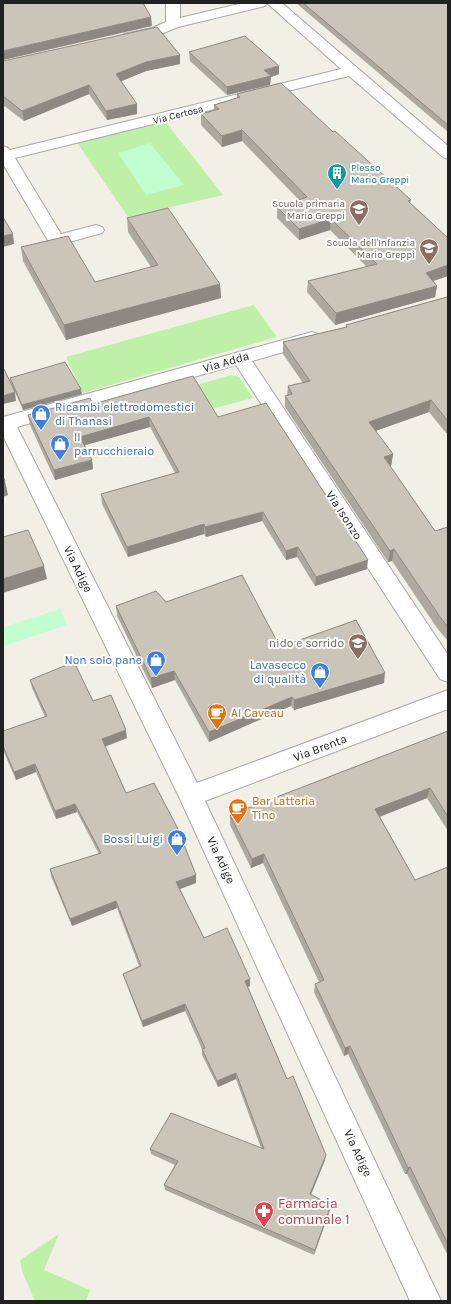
<svg xmlns="http://www.w3.org/2000/svg" width="451" height="1304" font-family="Karla,sans-serif">
<style>
.grass{fill:#bef0a8}
.park{fill:#c1ffd1}
.lines{fill:none;stroke-linecap:round;stroke-linejoin:round}
.street-casing{stroke:#a8a8a8;stroke-width:2}
.street{fill:#fff;fill-rule:evenodd}
.wall{fill:#aea99f}
.shaded-wall{fill:#8d8982}
.building{fill:#cac4b9;stroke:#8d8982}
.labels{text-anchor:middle;stroke-width:4;stroke-linejoin:round;paint-order:stroke}
.far-street-label{font-size:10px;fill:#212121;stroke:#fff}
.far-culture-label{font-size:10px;fill:#0d838f;stroke:#fff;text-anchor:start}
.far-education-label{font-size:10px;fill:#785e54;stroke:#fff;text-anchor:end}
.street-label{font-size:12px;fill:#212121;stroke:#fff}
.shop-label{font-size:12px;fill:#366cbe;stroke:#fff;text-anchor:end}
.education-label{font-size:12px;fill:#785e54;stroke:#fff;text-anchor:end}
.food-label{font-size:12px;fill:#c56008;stroke:#fff;text-anchor:start}
.near-health-label{font-size:14px;fill:#be3a42;stroke:#fff;text-anchor:start}
</style>
<rect width="100%" height="100%" fill="#f2f0e6"/>
<path class="grass" d="M164,120L223,195L128,217L76,141Z
M254,305L277,337L83,393L66,357Z
M231,375L239,377L253,398L208,410L193,386Z
M59,1234L44,1270L90,1290L86,1301H35L22,1271L20,1260Z"/>
<path class="park" d="M150,143L184,185L146,195L118,153Z
M60,609L67,625L3,646V627Z"/>
<g class="lines">
<defs>
<path id="street" d="M166,3H180V18L243,3H267L265,6L178,27L161,34L129,41L124,40L122,37L124,34L152,28L166,22Z
M267,3H282L448,146V159L443,157L349,76L15,158L61,234L96,225L102,227L104,230L102,233L62,244L56,245L50,244L3,164V146L8,148L10,150L341,69Z
M312,332L318,334L321,338L318,342L252,361L448,655V682L440,679L236,365L17,427L197,783L448,690V709L205,801L441,1301H410L180,799L3,436V417Z"/>
</defs>
<use href="#street" class="street-casing"/>
<use href="#street" class="street"/>
</g>
<path class="wall" d="M296,3H448V132Z
M189,52L279,74L271,77L270,85L227,95L190,61Z
M3,61L180,64L146,71L121,81L137,114L107,120L89,94L24,121L3,105Z
M237,94L333,132L411,200L410,203L448,238V276L433,281L437,286L435,297L335,325L307,292L308,281L367,267L330,230L299,240L277,218V207L299,200L242,141L222,147L201,125V114L214,110V105L237,98Z
M127,218L220,284L221,298L66,340L23,261L21,247L95,282L151,267L128,232Z
M447,297L448,432L446,433L429,412L375,431L393,454L391,466H390L435,531L448,527V641L437,628L392,561L388,562L285,407V396L287,395L288,386L303,383L283,354V342L346,327V325Z
M10,378L82,394L23,410L11,383Z
M93,404L218,417L367,569L315,586L297,557L286,560L262,521L206,537L204,534L128,557L102,504L101,494L175,473L150,427L85,445L92,460L93,469L55,480L30,425L28,415Z
M166,602L280,647L384,683L294,710L291,706L209,742L175,680L152,688L117,616L116,606Z
M30,680L93,701L127,738L105,747L126,793L196,875V883L180,889L204,938L250,979V986L248,987L287,1079L325,1160L311,1195L331,1205L314,1255L165,1190L164,1185L175,1165L151,1154L150,1149L261,1148L236,1079L218,1087L202,1055V1049L185,1011L143,1027L125,980L123,974L139,966L117,908L72,926L51,876L50,869L99,854L77,812L56,819L36,772L16,780L3,750V731L45,717L32,688Z
M448,731V831L427,798L380,817L415,880L448,867V1256L407,1174H405L348,1054L344,1056L314,992L315,984L319,982L263,863L251,868L230,825V815Z"/>
<path class="shaded-wall" d="M151,17L152,26L3,60V51Z
M180,55V64L146,71L117,83L116,74L146,62Z
M279,66V74L271,77L270,85L227,95V87L264,70Z
M89,85V94L24,121L22,111Z
M137,104V114L107,120L106,111Z
M242,130V141L222,147V136Z
M331,219L330,230L299,240V229Z
M13,234L14,244L3,247V236Z
M448,265V276L424,284L426,273Z
M220,284L221,298L66,340L64,325Z
M437,286L435,297L335,325L336,313Z
M81,389L82,394L23,410L22,405Z
M15,392L16,401L3,404V396Z
M431,400L429,412L367,434L369,422Z
M149,417L150,427L82,446L80,437Z
M448,421V432L446,433Z
M393,454L391,466L383,469L384,457Z
M92,460L93,469L55,480L54,470Z
M5,481L8,495L3,497V482Z
M263,512L262,521L206,537L205,527Z
M204,524V534L128,557L127,547Z
M298,547L297,557L286,560V551Z
M394,549L392,561L388,562L390,551Z
M368,560L367,569L315,586L316,577Z
M44,566L47,579L3,593V579Z
M174,671L175,680L152,688L151,678Z
M385,673L384,683L294,710V700Z
M292,697L291,706L209,742V732Z
M126,730L127,738L103,747L102,739Z
M35,764L36,772L16,780L14,772Z
M430,788L427,798L373,819L375,809Z
M75,804L77,812L56,819L55,811Z
M264,854L263,863L251,868L252,859Z
M196,875V883L177,890L176,882Z
M116,901L117,908L72,926L70,919Z
M250,979V986L245,988V981Z
M185,1004V1011L143,1027L142,1021Z
M350,1046L348,1054L344,1056L345,1048Z
M236,1073V1079L218,1087L217,1081Z
M326,1155L325,1160L309,1199L310,1194Z
M410,1167L407,1174H405L408,1168Z
M331,1205L330,1210L314,1255L315,1250Z"/>
<path class="building" d="M3,3H143L151,17L3,51Z
M303,3H448V125Z
M157,27L180,55L146,62L116,74L137,104L106,111L89,85L22,111L3,96V61Z
M245,36L279,66L264,70L271,76L227,87L189,52Z
M281,83L333,132L335,131L411,200L408,201L448,238V265L426,273L437,286L336,313L308,281L377,264L331,219L299,229L277,207L307,197L242,130L222,136L201,114L219,109L214,105L240,97L237,94Z
M168,208L220,284L64,325L21,247L68,236L95,282L158,265L127,218Z
M3,217L13,234L3,236Z
M447,297L448,298V421L431,400L369,422L393,454L384,457L435,531L448,527V627L440,617L394,549L390,551L285,396L292,394L288,386L310,381L283,342L347,327L346,325Z
M65,362L81,389L22,405L10,378Z
M3,369H4L15,392L3,396Z
M193,376L218,417L266,403L368,560L316,577L298,547L286,551L263,512L205,527L204,524L127,547L101,494L179,472L149,417L80,437L92,460L54,470L28,415L90,398L93,404Z
M3,476L5,481L3,482Z
M28,530L44,566L3,579V537Z
M242,575L280,647L356,620L385,673L294,700L292,697L209,732L174,671L151,678L116,606L156,591L166,602Z
M74,662L93,701L111,695L126,730L102,739L126,793L154,783L178,829L196,875L176,882L204,938L227,928L250,979L245,981L287,1079L293,1076L326,1155L310,1194L331,1205L315,1250L164,1185L178,1161L150,1149L171,1113L264,1149L236,1073L217,1081L202,1049L205,1048L185,1004L142,1021L123,974L141,966L116,901L70,919L50,869L101,853L75,804L55,811L35,764L14,772L3,746V731L47,716L30,680Z
M448,731V817L430,788L375,809L415,880L448,867V1244L410,1167L408,1168L350,1046L345,1048L315,984L324,980L264,854L252,859L230,815Z"/>
<defs>
<symbol id="building-pin" viewBox="-11 -11 22 30"><path d="M0 17L-7.5 6A9.5 9.5 0 1 1 7.5 6Z" fill="#0f9aa8" stroke="#fff"/><path d="M-4-6H4V6H1V3H-1V6H-4ZM-2.5-4.3h1.7v1.8h-1.7ZM.8-4.3h1.7v1.8H.8ZM-2.5-1h1.7V.8h-1.7ZM.8-1h1.7V.8H.8Z" fill="#fff"/></symbol>
<symbol id="school-pin" viewBox="-11 -11 22 30"><path d="M0 17L-7.5 6A9.5 9.5 0 1 1 7.5 6Z" fill="#8d6e63" stroke="#fff"/><path d="M0-5L7-2L0 1L-7-2ZM-4 1L0 2.5L4 1V4Q0 6-4 4Z" fill="#fff"/></symbol>
<symbol id="shop-pin" viewBox="-11 -11 22 30"><path d="M0 17L-7.5 6A9.5 9.5 0 1 1 7.5 6Z" fill="#3f7fe0" stroke="#fff"/><path d="M-5-2.5h2.3a2.7 3.5 0 0 1 5.4 0H5L5.5 6h-11ZM-1.5-2.5h3a1.5 2.3 0 0 0-3 0Z" fill="#fff"/></symbol>
<symbol id="cafe-pin" viewBox="-11 -11 22 30"><path d="M0 17L-7.5 6A9.5 9.5 0 1 1 7.5 6Z" fill="#e8710a" stroke="#fff"/><path d="M-5.5-4.5H6V0H3Q3 3.5 0 3.5H-2.5Q-5.5 3.5-5.5 0ZM3-3.2v2h1.7v-2ZM-6 4.5H4V6H-6Z" fill="#fff"/></symbol>
<symbol id="pharmacy-pin" viewBox="-11 -11 22 30"><path d="M0 17L-7.5 6A9.5 9.5 0 1 1 7.5 6Z" fill="#e0444e" stroke="#fff"/><path d="M-2-6h4v4h4v4h-4v4h-4v-4h-4v-4h4Z" fill="#fff"/></symbol>
</defs>
<g fill-rule="evenodd">
<use href="#building-pin" x="326" y="162" width="22" height="30"/>
<use href="#school-pin" x="348" y="198" width="22" height="30"/>
<use href="#school-pin" x="418" y="237" width="22" height="30"/>
<use href="#shop-pin" x="30" y="403" width="22" height="30"/>
<use href="#shop-pin" x="49" y="433" width="22" height="30"/>
<use href="#school-pin" x="347" y="632" width="22" height="30"/>
<use href="#shop-pin" x="145" y="649" width="22" height="30"/>
<use href="#shop-pin" x="309" y="661" width="22" height="30"/>
<use href="#cafe-pin" x="206" y="702" width="22" height="30"/>
<use href="#cafe-pin" x="227" y="797" width="22" height="30"/>
<use href="#shop-pin" x="166" y="828" width="22" height="30"/>
<use href="#pharmacy-pin" x="253" y="1200" width="22" height="30"/>
</g>
<g class="labels">
<g class="far-street-label">
<text transform="translate(178 114) rotate(-14)" y="4">Via Certosa</text>
</g>
<g class="far-culture-label">
<text x="351" y="171">Plesso<tspan x="351" dy="12">Mario Greppi</tspan></text>
</g>
<g class="far-education-label">
<text x="345" y="207">Scuola primaria<tspan x="345" dy="12">Mario Greppi</tspan></text>
<text x="415" y="246">Scuola dell'Infanzia<tspan x="415" dy="12">Mario Greppi</tspan></text>
</g>
<g class="street-label">
<text transform="translate(226 362) rotate(-16)" y="4">Via Adda</text>
<text transform="translate(344 515) rotate(57)" y="4">Via Isonzo</text>
<text transform="translate(78 569) rotate(64)" y="4">Via Adige</text>
<text transform="translate(320 748) rotate(-21)" y="4">Via Brenta</text>
<text transform="translate(221 860) rotate(65)" y="4">Via Adige</text>
<text transform="translate(358 1153) rotate(65)" y="4">Via Adige</text>
</g>
<g class="shop-label">
<text x="55" y="411" text-anchor="start">Ricambi elettrodomestici<tspan x="55" dy="14">di Thanasi</tspan></text>
<text x="74" y="441" text-anchor="start">Il<tspan x="74" dy="14">parrucchieraio</tspan></text>
<text x="142" y="664">Non solo pane</text>
<text x="306" y="669">Lavasecco<tspan x="306" dy="14">di qualità</tspan></text>
<text x="163" y="843">Bossi Luigi</text>
</g>
<g class="education-label">
<text x="344" y="647">nido e sorrido</text>
</g>
<g class="food-label">
<text x="231" y="717">Al Caveau</text>
<text x="252" y="805">Bar Latteria<tspan x="252" dy="14">Tino</tspan></text>
</g>
<g class="near-health-label">
<text x="278" y="1208">Farmacia<tspan x="278" dy="16">comunale 1</tspan></text>
</g>
</g>
<rect width="451" height="1304" fill="none" stroke="#212121" stroke-width="8"/>
</svg>
